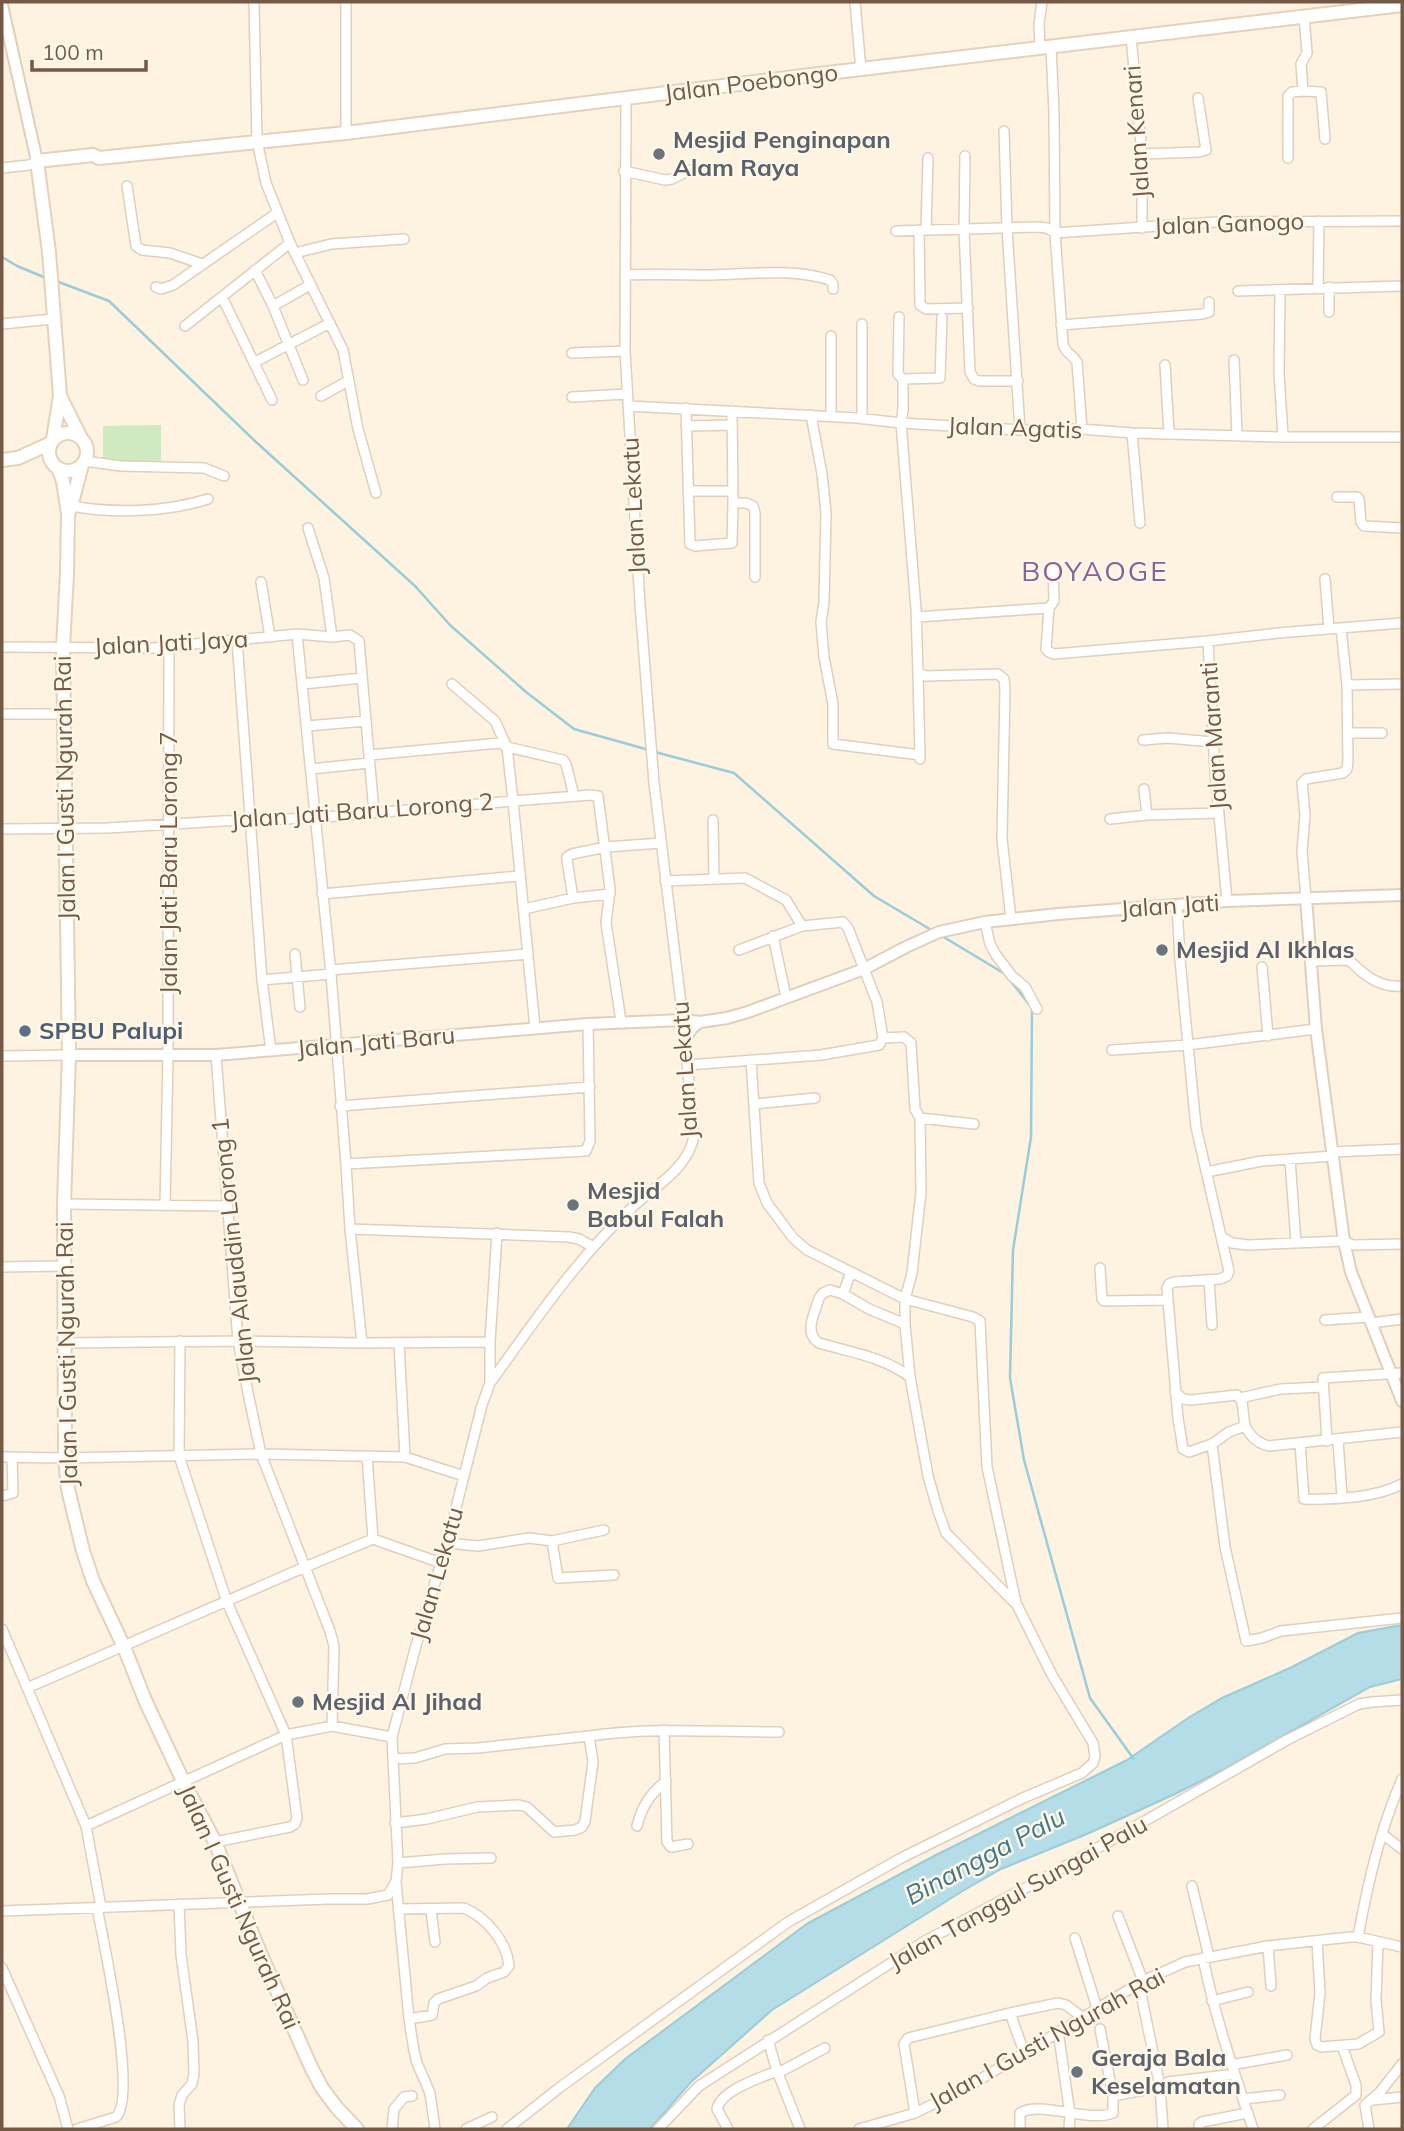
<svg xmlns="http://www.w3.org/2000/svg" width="1404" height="2131" font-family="Mulish,sans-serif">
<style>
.green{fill:#ceeabe}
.water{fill:#b4dde7;stroke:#9accd9;stroke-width:2}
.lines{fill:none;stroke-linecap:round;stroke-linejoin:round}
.stream{stroke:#9accd9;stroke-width:2.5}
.minor-casing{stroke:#e1cfbc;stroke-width:12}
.tertiary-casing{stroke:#e1cfbc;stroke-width:14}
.secondary-casing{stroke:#e6d1b9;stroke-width:16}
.minor{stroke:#fff;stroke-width:9}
.tertiary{stroke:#fff;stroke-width:10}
.secondary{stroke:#fff;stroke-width:12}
.worship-dot{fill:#6b7280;stroke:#fff7e7;stroke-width:2.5}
.service-dot{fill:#5c6f8a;stroke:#fff7e7;stroke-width:2.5}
.labels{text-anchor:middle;stroke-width:5;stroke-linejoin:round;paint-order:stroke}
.street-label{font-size:24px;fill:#745947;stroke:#fff7e7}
.worship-label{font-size:24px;font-weight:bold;fill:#5b616d;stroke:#fff7e7;text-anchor:start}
.service-label{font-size:24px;font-weight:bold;fill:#4e5e75;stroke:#fff7e7;text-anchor:start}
.water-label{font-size:26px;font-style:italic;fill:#407989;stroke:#fff7e7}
.quarter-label{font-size:28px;letter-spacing:2px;fill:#896298;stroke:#fff7e7}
</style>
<rect width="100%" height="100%" fill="#fdf3e0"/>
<path class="green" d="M161,425V464L103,465V426Z"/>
<path class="water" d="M1402,1625V1679L1370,1687L1219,1772L1175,1794L1087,1834L1001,1869L966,1889L772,2010L691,2082L650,2129H567L595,2088L625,2059L808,1923L934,1856L1127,1760L1188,1718L1222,1698L1292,1667L1358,1633Z"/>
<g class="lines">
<path class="stream" d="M2,257L17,266L46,278
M56,281L109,301L256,442L415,586L450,625L526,692L574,729L649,750
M655,752L734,773L874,896L933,931
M942,936L1005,974
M1009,979L1032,1008L1031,1137L1013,1250L1010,1378L1024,1460L1090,1698L1133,1758"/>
<defs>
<path id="minor" d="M254,2L257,141L266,183L290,243L343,350L358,429L376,493
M346,2V133
M855,2L861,70
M1304,16L1307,53L1301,64L1303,91L1321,92L1325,139
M1131,37L1142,154V228
M1051,47L1054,113L1055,233L1063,344C1065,353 1073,355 1077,362L1082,429
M1040,48L1039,24L1042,2
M1004,131L1007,228L1020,430
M1142,154L1199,152L1206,150L1198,98
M965,156L964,229L970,372L974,379L979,381H1018
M1288,158V96L1292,92L1303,91
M2,168L29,165L37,161
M624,171L665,180L672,179L690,170
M127,186L136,246L142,250L170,253L202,264
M919,230L920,305L926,309L968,308
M926,230L928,158
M896,231L1038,227L1047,228L1055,233L1217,222L1402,221
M295,253L331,244L404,239
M255,270L273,306L303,380
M626,275C655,274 683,275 712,275C753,274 791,268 830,280L833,284V289
M156,287L161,289L173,285L277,213
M1318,288L1319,221
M1280,290L1279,373L1283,437
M1238,291L1402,286
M222,297L272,400
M273,306L310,285
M1329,312V287
M899,317L898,374L903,379V409L901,423L916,609L918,673L926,676L998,674L1004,679L1005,689L1002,839L1011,919
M2,324L53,319
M1061,325L1202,314L1209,312V302
M185,326L290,243
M831,336V416
M572,353L625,351
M1234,360L1237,435
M255,362L330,323
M1165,365L1169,433
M903,379L940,378L942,317
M321,396L348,381
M572,397L627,394
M628,406L857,418L901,423L1020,430L1082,429L1132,433L1283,437H1402
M686,408L690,544L695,546L732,543L733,503H746L753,506L755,513V577
M732,411L733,503
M811,415L822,474L826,512L824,602L821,622L824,657L833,704V744L920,755
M862,418V324
M686,426L732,425
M1132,433L1140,523
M84,461L121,466L204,468L224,476
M688,491H733
M1337,497H1357L1359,499L1361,522L1364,526L1402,528
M72,506C114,514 167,512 208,499
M1325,579L1329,629
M261,582L270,637
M1049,608L1046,649L1049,652L1054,654L1208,641
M917,617L1049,608L1054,601L1053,569
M297,634L331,974L346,1164
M332,637L350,635L359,641L374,812
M237,640L262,980L271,1051
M2,647L154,648L297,634L332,637L324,578L308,528
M918,673L920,759
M303,684L362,678
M452,684L495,721L507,747L563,760L566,764L574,796
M1347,685L1402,684
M2,714H64
M307,726L366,721
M1348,733H1382
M1143,740L1168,738L1213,742
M369,755L500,743L507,747L513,801L591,795L598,796L610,889L606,923L621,1021
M311,769L369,763
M1144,789L1147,815
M1110,819L1147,815L1219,813
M713,820L714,879
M2,829L108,828L222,821L314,818L513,801L535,1028
M665,881L745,878L786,900L802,926L843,922L848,928L877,1002L883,1038L879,1045L821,1055L688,1065
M322,894L519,876
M573,898L610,894
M1306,898L1302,851L1305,815L1302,783L1306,779L1343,773L1347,769L1348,761L1347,685L1341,628
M1227,901L1215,772L1208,641L1278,633L1402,623
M1177,905L1180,960L1188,1045L1316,1029
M524,909L573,898L567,860V857L572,854L606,847L661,843
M985,922L990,944L996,955L1012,976L1025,987L1037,1009
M773,936L786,997
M739,950L802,926
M295,954L300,1007
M1310,961L1349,960C1364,975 1379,988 1402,986
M1262,967L1268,1036
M330,970L528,954
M262,980L331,974
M883,1038L904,1037L911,1043L915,1109L920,1118L921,1192L912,1273L905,1299V1324L910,1377L928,1476L938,1511L946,1533L1014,1602
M1112,1050L1188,1045L1196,1127L1229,1271L1227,1276L1220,1279L1174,1282L1169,1284L1167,1288L1178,1418L1183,1449L1189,1452L1212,1444L1229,1432L1245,1426C1251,1437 1257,1443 1269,1446L1402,1432
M216,1055L238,1341L249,1398L261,1454L330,1631L334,1646L332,1726
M2,1056L69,1055
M754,1104L815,1098
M340,1106L590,1087
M920,1118L974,1124
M1333,1152L1402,1149
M1290,1159L1296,1243
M1206,1172L1262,1161L1333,1156
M64,1204L227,1206
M165,1205L168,1054L169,646
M350,1229L346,1164L586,1151L590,1141L588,1024
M1223,1238L1232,1243L1248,1245L1344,1241L1353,1245L1402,1244
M2,1267L64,1266
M1100,1268L1102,1299L1104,1301L1167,1300
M1209,1280L1212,1325
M843,1294L851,1272
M1325,1320L1368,1317
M1371,1323L1402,1319
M905,1324L869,1309L843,1294L830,1290L823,1293L819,1298C815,1313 803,1333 819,1343C850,1352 884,1357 910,1377
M180,1341L179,1456L227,1602L286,1735L297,1818L295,1824L290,1827L215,1842
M65,1343L238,1341L362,1343L350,1229L569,1237L579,1239L593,1247
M362,1343L490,1342
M399,1343L405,1457
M490,1383V1342L497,1233
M1175,1392L1183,1399L1191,1400L1237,1395L1242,1402L1245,1426
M1240,1398L1281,1389L1322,1387
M1338,1440L1342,1497
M1327,1441L1323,1378L1402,1373
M1300,1443L1304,1499C1333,1500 1376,1498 1402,1484
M1212,1444L1225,1547L1246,1641L1262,1638L1281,1631L1402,1618
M367,1456L373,1539
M2,1457L65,1458L261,1454L405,1457L464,1476
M2,1496L13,1493L12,1457
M552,1541L558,1578L614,1575
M447,1543L478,1546L529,1538L552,1541L604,1530
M2,1629L86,1826L101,1907
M27,1688L305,1567L373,1539L441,1563
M664,1730L667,1842L671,1847L688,1844
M589,1736C652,1727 716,1732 779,1732
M393,1759L415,1758L445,1749L478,1748L589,1736L593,1762L585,1821L582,1827L575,1830L554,1832L527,1807L519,1805L477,1807L427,1819L395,1823
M86,1826L286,1735L332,1726L392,1737
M637,1826C642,1806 650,1794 666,1781
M1382,1834L1402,1849
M398,1863L445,1859L491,1858
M1192,1886L1209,1957
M179,1904L181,1955L193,2041L194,2074L192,2084L182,2095L179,2105L180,2129
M398,1909L464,1908C486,1917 507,1942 509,1966L504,1972L487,1978L476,1986L438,1999L434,2003L432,2015L409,2019
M431,1910L435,1942
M2,1911L329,1899H367L388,1895L395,1883
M1118,1916L1143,1981
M1358,1937C1368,1882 1380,1830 1402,1779
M1075,1938L1097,2008
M1317,1941L1320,1993L1315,2039L1317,2045L1321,2047L1358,2044L1379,2032L1376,2000L1378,1942
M1268,1946L1271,1986
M1203,1958C1215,2017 1234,2072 1253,2129
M2,1968L59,2096L68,2129
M1139,1984L1160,2087L1163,2129
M1212,2001L1248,1992
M1010,2013L1058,2003L1066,2005L1082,2017
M1058,2031L1070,2114L1069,2129
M768,2040L777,2071L800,2129
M1231,2065L1287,2055
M778,2073L825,2048
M1113,2096L1160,2087L1168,2082L1235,2074
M1243,2099L1280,2095
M1373,2100L1402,2097
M915,2113L904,2044L908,2038L1010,2013L1024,2052
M77,2129L116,2117C138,2096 103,1941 97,1907
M392,2129L394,2109L404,2097L412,2096
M435,2129L430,2093L417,2063L414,2051L409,2019L396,1882L398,1863L392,1737L415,1649L447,1543L482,1405L490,1383C535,1321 579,1255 636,1204C658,1184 688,1168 694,1136L683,1020L654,783L640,604L625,351L626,98
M466,2129L492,2117
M507,2129L559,2088L788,1922L903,1857L1023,1798L1082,1773L1093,1763L1095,1756L1093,1743L1052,1675L1016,1603L987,1467L980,1321L973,1317L905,1299L807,1250L793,1238L767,1203L759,1183L751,1060
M658,2129L699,2086L925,1941L1050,1875L1287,1740L1359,1704L1372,1702L1402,1700
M728,2129L717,2109C721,2090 760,2078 777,2071
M859,2129L915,2113L971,2085L1143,1981L1185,1962L1268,1946L1350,1937H1358L1402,1947
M1020,2129V2113C1040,2100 1087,2123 1113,2113V2096L1100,2029
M1199,2129V2124L1202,2122L1247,2113
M1313,2129L1356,2095V2085L1342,2046
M1369,2129L1365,2105L1380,2092L1402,2064"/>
<path id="tertiary" d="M2,5L37,161
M1306,898L1316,1029L1344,1241L1351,1272L1402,1401
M685,1038L693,1027L700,1022
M69,1055H216L588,1024L683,1020L700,1022L727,1018L748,1012L864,969L906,947L939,932L985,922L1058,914L1227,901L1402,895"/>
<path id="secondary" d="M60,396L81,438
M49 452a19 19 0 1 1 38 0a19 19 0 1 1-38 0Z
M53,439L60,396L49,252L37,161L93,155L99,158L346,133L819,74L1402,5
M2,460L18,458L51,443
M58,468L63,481L68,514L67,573L63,648L69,1055L64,1204L65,1458L68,1489L83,1551L93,1581L124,1647L145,1700L183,1781L215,1842L261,1955L311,2067L322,2088L337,2108L357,2129
M70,510L82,465"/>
</defs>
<use href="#minor" class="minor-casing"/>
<use href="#tertiary" class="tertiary-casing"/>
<use href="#secondary" class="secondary-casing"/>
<use href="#minor" class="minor"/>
<use href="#tertiary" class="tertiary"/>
<use href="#secondary" class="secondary"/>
</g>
<g class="worship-dot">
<circle cx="659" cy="154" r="7"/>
<circle cx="1162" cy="950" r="7"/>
<circle cx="573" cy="1205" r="7"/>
<circle cx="298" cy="1702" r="7"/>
<circle cx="1077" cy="2072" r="7"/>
</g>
<circle class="service-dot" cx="25" cy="1031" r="7"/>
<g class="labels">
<g class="street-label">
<text transform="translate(751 83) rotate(-7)" y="8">Jalan Poebongo</text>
<text transform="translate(1137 132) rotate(-94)" y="8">Jalan Kenari</text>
<text transform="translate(1229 224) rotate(-2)" y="8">Jalan Ganogo</text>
<text transform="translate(1015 428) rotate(2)" y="8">Jalan Agatis</text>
<text transform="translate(634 506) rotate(-93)" y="8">Jalan Lekatu</text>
<text transform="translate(171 643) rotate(-3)" y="8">Jalan Jati Jaya</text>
<text transform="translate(1214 736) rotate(-94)" y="8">Jalan Maranti</text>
<text transform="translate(65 788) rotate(-91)" y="8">Jalan I Gusti Ngurah Rai</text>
<text transform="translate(362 811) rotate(-4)" y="8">Jalan Jati Baru Lorong 2</text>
<text transform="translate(169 863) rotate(-90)" y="8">Jalan Jati Baru Lorong 7</text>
<text transform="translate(1170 906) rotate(-4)" y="8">Jalan Jati</text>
<text transform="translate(376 1042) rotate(-5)" y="8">Jalan Jati Baru</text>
<text transform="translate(685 1070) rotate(-94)" y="8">Jalan Lekatu</text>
<text transform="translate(234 1251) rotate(-96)" y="8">Jalan Alauddin Lorong 1</text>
<text transform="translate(67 1354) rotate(-91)" y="8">Jalan I Gusti Ngurah Rai</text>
<text transform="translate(437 1574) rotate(-74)" y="8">Jalan Lekatu</text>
<text transform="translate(1018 1893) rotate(-29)" y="8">Jalan Tanggul Sungai Palu</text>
<text transform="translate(239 1907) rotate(66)" y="8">Jalan I Gusti Ngurah Rai</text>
<text transform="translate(1047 2039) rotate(-29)" y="8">Jalan I Gusti Ngurah Rai</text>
</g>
<g class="worship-label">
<text x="673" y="148">Mesjid Penginapan<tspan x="673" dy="28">Alam Raya</tspan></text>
<text x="1176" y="958">Mesjid Al Ikhlas</text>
<text x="587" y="1199">Mesjid<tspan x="587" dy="28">Babul Falah</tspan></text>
<text x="312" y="1710">Mesjid Al Jihad</text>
<text x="1091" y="2066">Geraja Bala<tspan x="1091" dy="28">Keselamatan</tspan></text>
</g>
<g class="service-label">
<text x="39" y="1039">SPBU Palupi</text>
</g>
<g class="water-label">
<text transform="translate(985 1856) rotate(-28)" y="9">Binangga Palu</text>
</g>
<g class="quarter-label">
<text x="1095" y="581">BOYAOGE</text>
</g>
</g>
<rect width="1404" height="2131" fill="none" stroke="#745947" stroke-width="7"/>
<path d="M32 60v10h114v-10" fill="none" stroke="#745947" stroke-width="3.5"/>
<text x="42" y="60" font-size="21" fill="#745947" stroke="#fff7e7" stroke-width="5" paint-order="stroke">100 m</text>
</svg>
